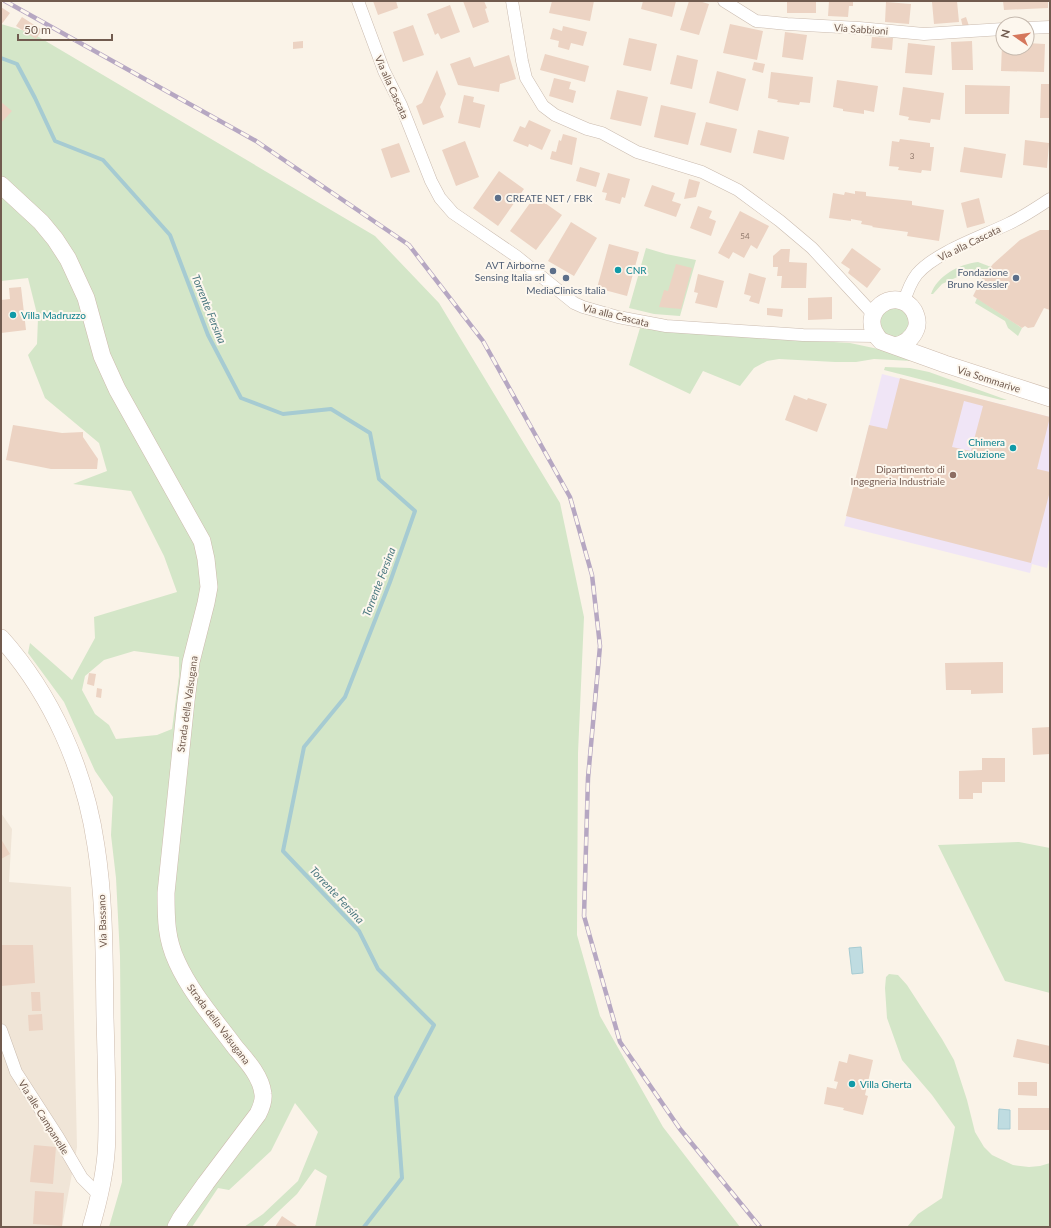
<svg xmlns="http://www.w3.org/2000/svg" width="1051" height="1228" font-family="Lato,sans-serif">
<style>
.residential{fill:#f0e5d7}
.education{fill:#f0e5f6}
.green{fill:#d4e6c8;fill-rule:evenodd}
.water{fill:#bfdce1;stroke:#a6cbd2}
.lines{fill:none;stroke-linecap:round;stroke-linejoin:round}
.stream{stroke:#a6cbd2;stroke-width:4}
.building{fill:#ecd3c3;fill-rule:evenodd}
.street-casing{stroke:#cabbaf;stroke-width:13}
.secondary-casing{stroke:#cdbbad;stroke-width:18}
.street{stroke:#fff;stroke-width:12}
.secondary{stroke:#fff;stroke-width:17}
.rail-casing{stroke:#b6a7c2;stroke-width:4.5}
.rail{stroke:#fdf7ee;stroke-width:3;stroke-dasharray:9;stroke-linecap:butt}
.service-dot{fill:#5c6f8a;stroke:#fdf7ee;stroke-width:1.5}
.culture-dot{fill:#0f9aa8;stroke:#fdf7ee;stroke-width:1.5}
.education-dot{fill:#8d6e63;stroke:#fdf7ee;stroke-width:1.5}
.labels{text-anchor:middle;stroke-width:4;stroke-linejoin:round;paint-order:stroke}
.number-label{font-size:8px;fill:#90796c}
.street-label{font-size:10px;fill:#715b4f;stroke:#fdf7ee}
.service-label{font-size:10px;fill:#4e5e75;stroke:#fdf7ee;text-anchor:end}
.culture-label{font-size:10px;fill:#0d838f;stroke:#fdf7ee;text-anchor:start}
.education-label{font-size:10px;fill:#785e54;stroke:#fdf7ee;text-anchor:end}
.water-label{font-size:11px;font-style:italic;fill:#4c7981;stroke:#fdf7ee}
</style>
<rect width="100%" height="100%" fill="#faf3e8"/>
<path class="residential" d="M1,813L12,829L9,882L71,887L77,1147L62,1227H1Z"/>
<path class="education" d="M882,374L1050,417V554L1047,568L1032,564L1030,573L844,526Z"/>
<path class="green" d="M1,24L32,33L375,236L439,303L560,503L584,617L578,753L577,935L600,1016L663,1127L740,1227H315L327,1176L315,1169L297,1194L262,1227H244L263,1214L298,1181L318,1132L295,1103L271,1151L229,1190L218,1188L192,1227H109L122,1182L120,956L116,878L111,835L113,797L95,771L64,702L28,653L30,643L72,680L95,638L94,617L177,592L164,556L131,491L73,484L107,471L99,443L45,398L28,355L37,344L38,318L28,278L1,281ZM134,651L179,657V676L172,729L157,735L116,739L109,725L95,714L82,690L85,676L104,660Z
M646,248L666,254L696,260L680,316L654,314L629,308Z
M978,262L991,267L986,273H966L942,284L933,294H931C937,276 959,264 978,262Z
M977,298L1022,328L1018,336L1008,328L1005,321L975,303Z
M896,307L906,311L911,326L901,339L885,338L878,318L881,313Z
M640,328L661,331L850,343L883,350L912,361L874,359L856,362H835L779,359L767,361L754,368L740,386L703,371L690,394L629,365Z
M885,367L910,368L929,372L1007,400H1001L884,370Z
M1019,842L1050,848V993L1005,981L938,845Z
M889,974L898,975L907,985L942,1039L954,1060L967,1100L975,1132L984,1147L992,1155L1013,1165L1029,1167L1040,1166L1050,1163V1227H907L918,1214L942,1198L955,1127L932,1095L902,1060L887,1018L885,988L886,977Z"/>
<path class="water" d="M861,947L863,973L852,974L849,948Z
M999,1109L1010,1110V1129H998Z"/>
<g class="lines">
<path class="stream" d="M1,58L17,64L35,98L55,141L103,160L170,235L208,335L241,398L283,414L331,409L370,433L379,479L415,511L390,582L345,697L304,747L283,851L359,931L378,969L434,1025L396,1097L402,1178L364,1227"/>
</g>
<path class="building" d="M373,1H396L398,8L378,15Z
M463,1H484L487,8L485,9L489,22L473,28Z
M552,1H594L590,21L549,13Z
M643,1H676L672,17L641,9Z
M689,1H699L709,4L699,35L680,30Z
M787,1H816V13H787Z
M829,1H853V6H849L848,17L828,16Z
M946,1H957L959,22L934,24L932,2Z
M1003,1H1048V8L1004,10Z
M886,2L911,4L909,24L885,22Z
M450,5L460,32L441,39L438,33L435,35L427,14Z
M1,7L10,13L1,25Z
M22,17L42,30L36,39L16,26Z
M966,17L969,26L963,28L961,19Z
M730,24L763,31L757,60L723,53Z
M413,25L424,55L403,62L393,32Z
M563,26L587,32L583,46L571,43L569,50L558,47L559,41L550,39L553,28L562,31Z
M785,32L807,35L803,60L782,57Z
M872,37L893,38L892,50L871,48Z
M629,38L657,44L651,71L623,65Z
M303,41V48L293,49V42Z
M972,41L973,70H952L951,42Z
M908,43L935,46L932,75L905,73Z
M1027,43L1045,44L1044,72L1001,71L1002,44H1003V48H1027Z
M545,54L589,66L585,82L540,70Z
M509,55L516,79L500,84L499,92L458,85L450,64L470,57L474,67Z
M677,55L698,60L692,89L670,84Z
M754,62L765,64L763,73L752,70Z
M437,70L446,94L440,107L444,117L423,125L416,106L422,103Z
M717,71L746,79L738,111L709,103Z
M771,72L813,77L810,103L800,102L799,105L777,102L778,100L768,98Z
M554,78L571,82L569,89L576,91L573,103L549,96Z
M837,80L878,86L874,112L864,110V114L843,111V109L833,107Z
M1041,84H1050V118H1040Z
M965,85L1010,86L1009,114H965Z
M903,87L944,93L940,120L931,119L930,123L908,120L909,117L899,115Z
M617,90L648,97L641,126L610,119Z
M464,95L474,97L473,102L485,105L480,128L458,123Z
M1,102L12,111L1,123Z
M661,105L696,113L688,145L654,137Z
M529,120L551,130L542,150L529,144L528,147L513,141L520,126L525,128Z
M706,122L737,129L731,153L700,145Z
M758,130L789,137L784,160L753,153Z
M563,134L577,138L572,165L550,159L552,151L556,152L559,140L561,141Z
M900,139L930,143V147H934L931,171L922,170L921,173L898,170L899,167L889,166L892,141L899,142Z
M1025,140L1049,143L1047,168L1023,165Z
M465,141L479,177L456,186L442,150Z
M399,143L410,172L391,178L381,149Z
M964,147L1006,154L1002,178L960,172Z
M580,167L600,173L596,187L576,181Z
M499,171L524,189L498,226L473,208Z
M608,173L630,179L625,198L622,197L620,204L605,200L607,193L602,192Z
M689,179L700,182L696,197L684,199Z
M652,185L675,193L672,201L681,204L676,217L644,206Z
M855,191L866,192V196L912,201V205L944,210L939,241L907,236L908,232L872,227L873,226L861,224L862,221L851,219V221L829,218L833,193L844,195L845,192L855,194Z
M535,196L562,215L536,250L510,231Z
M979,198L985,223L967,228L961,203Z
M698,206L712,211L709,218L716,221L711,236L690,228Z
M740,211L769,226L757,249L751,245L744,258L733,252L729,259L718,253Z
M571,222L597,238L574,276L548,261Z
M1040,230H1050V310L1044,308L1034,327L1028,328L1025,326L1022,328L973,296L981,280L993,264L1020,240Z
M609,244L639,252L627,296L597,288Z
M852,248L881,269L867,288L848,273L850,269L841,263Z
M781,249H790L789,262L807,263L806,288H781L782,276H777L778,267H773V256Z
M676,264L692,268L681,309L659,307L664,290L668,291Z
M749,273L766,278L759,304L749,301L751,296L744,294Z
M698,274L724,281L717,308L695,303L698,293L694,292Z
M21,287L26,330L1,333V300L10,299L9,288Z
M832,297V319L808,320V298Z
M767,308L783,309L782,317L767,315Z
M900,378L1050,417L1037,469L1050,472V491L1031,563L846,516L869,425L887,429ZM964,401L983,406L971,451L952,447Z
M794,395L807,400L808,398L827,404L817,432L785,420Z
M13,425L62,433L83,432V437L98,459L97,469H51L6,460Z
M1003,662V693L971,694V690H946L945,663Z
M89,673L96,674L94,686L87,684Z
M97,688L102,689L101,698L96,697Z
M1050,727V754L1033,755L1032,728Z
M982,758H1005V782H982V793H973V799H959V771L982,770Z
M1,839L10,854L1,859Z
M1,945H33L35,983L1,986Z
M31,992H40L41,1011H32Z
M42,1014L43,1030L29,1031L28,1015Z
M1017,1039L1050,1046L1049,1064L1013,1057Z
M849,1054L873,1060L865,1095L868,1096L863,1115L843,1110L844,1108L824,1104L827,1087L836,1089L838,1082L834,1081L839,1061L847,1063Z
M1018,1082H1037V1096L1018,1095Z
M1018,1108H1049V1130H1018Z
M34,1145L56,1147L53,1184L30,1182Z
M35,1191L64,1193L62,1226L33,1224Z
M282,1216L297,1226V1227H275Z"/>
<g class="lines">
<defs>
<path id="street" d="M358,1L384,71L401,105L431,181L440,198L453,213L516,256L574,303L583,307L618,317L666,326L803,335L875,336
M512,1L522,61L526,78L543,106L555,115L587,129L602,133L637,152L702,172L738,190L780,221L812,248L873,314
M724,1L756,21L787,24L859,28L924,34L1003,29
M1027,28L1050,27
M904,302C907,292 910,283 917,274C936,252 981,237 1008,224C1023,217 1036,208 1050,199
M1,1030L16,1072L58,1137L82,1178L100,1196"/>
<path id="secondary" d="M1,185L41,222L55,239L68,259L86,298L102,356L117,389L202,541L206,559L209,587L206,603L191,662L186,701L166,893C166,918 166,939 177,962C191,993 215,1020 235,1047C246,1060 261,1076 263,1094C264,1101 261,1108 258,1114L206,1183L181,1218L176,1227
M895,346C905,344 912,339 916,329C918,324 917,317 914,311C897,283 853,313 881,341L945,364L1050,398
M1,638C52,695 85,770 96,846C105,903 104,961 105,1018C106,1052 107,1086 107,1120C107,1132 107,1143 106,1154C104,1179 98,1203 91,1227"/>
</defs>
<use href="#street" class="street-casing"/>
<use href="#secondary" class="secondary-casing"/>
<use href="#street" class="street"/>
<use href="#secondary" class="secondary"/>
<defs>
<path id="rail" d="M5,1L256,141L409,245L483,341L570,497L592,575L600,646L588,778L584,916L620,1042L680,1129L760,1227"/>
</defs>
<use href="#rail" class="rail-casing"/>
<use href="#rail" class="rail"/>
</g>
<g class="service-dot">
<circle cx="498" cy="198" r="4"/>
<circle cx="553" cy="271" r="4"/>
<circle cx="566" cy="278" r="4"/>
<circle cx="1016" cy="278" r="4"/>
</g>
<g class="culture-dot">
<circle cx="618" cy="270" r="4"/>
<circle cx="13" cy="315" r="4"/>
<circle cx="1013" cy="448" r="4"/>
<circle cx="852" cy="1084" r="4"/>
</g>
<circle class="education-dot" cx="953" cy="475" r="4"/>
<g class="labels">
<g class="number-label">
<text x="912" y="159">3</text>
<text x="745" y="239">54</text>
</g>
<g class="street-label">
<text transform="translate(861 29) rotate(4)" y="4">Via Sabbioni</text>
<text transform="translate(392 87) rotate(66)" y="4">Via alla Cascata</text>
<text transform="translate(969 243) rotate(-26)" y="4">Via alla Cascata</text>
<text transform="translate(616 315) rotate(14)" y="4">Via alla Cascata</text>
<text transform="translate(989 379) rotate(18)" y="4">Via Sommarive</text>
<text transform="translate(187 704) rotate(-82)" y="4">Strada della Valsugana</text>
<text transform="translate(102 921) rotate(-92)" y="4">Via Bassano</text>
<text transform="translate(219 1024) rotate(53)" y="4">Strada della Valsugana</text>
<text transform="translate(44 1117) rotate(58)" y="4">Via alle Campanelle</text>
</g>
<g class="service-label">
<text x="506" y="202" text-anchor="start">CREATE NET / FBK</text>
<text x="545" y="269">AVT Airborne<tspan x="545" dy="12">Sensing Italia srl</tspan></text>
<text x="1008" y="276">Fondazione<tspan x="1008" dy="12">Bruno Kessler</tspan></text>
<text x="566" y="294" text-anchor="middle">MediaClinics Italia</text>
</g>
<g class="culture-label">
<text x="626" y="274">CNR</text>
<text x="21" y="319">Villa Madruzzo</text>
<text x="1005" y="446" text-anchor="end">Chimera<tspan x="1005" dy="12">Evoluzione</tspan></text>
<text x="860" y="1088">Villa Gherta</text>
</g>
<g class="education-label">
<text x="945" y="473">Dipartimento di<tspan x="945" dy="12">Ingegneria Industriale</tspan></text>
</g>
<g class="water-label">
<text transform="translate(209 309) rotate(68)" y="4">Torrente Fersina</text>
<text transform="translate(379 582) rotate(-69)" y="4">Torrente Fersina</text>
<text transform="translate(337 895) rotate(47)" y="4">Torrente Fersina</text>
</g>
</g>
<rect width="1051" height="1228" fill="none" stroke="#715b4f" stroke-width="4"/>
<g transform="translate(1015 36) rotate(283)"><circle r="19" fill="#fdf7ee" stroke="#c5b9ae"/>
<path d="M0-3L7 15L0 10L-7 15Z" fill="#d5775c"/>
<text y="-6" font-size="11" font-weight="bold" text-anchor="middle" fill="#715b4f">N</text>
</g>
<path d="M18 34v6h94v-6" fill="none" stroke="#715b4f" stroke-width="2"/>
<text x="24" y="34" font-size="12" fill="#715b4f" stroke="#fdf7ee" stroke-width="3" paint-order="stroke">50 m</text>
</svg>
